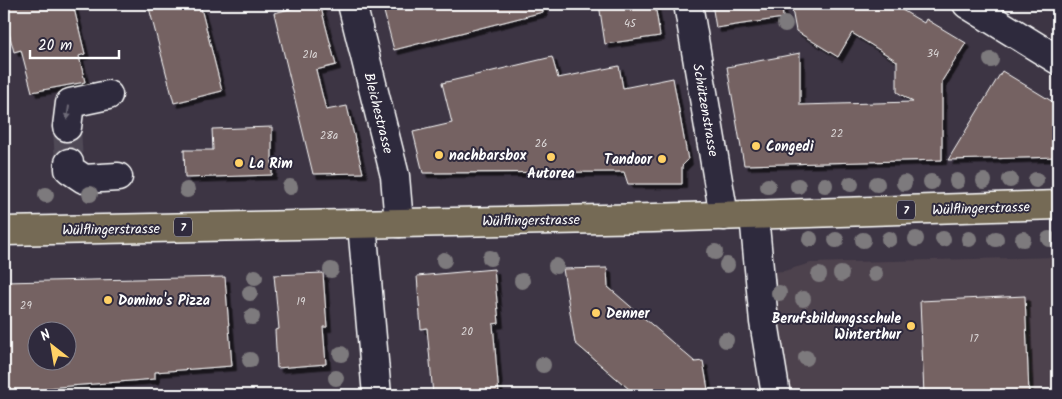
<svg xmlns="http://www.w3.org/2000/svg" width="1062" height="399" font-family="Kalam,sans-serif">
<style>
.built{fill:#4e424d}
.building{fill:#756262;stroke:#fff;fill-rule:evenodd;filter:url(#shadow)}
.lines{fill:none;stroke-linecap:round;stroke-linejoin:round}
.minor-tunnel{stroke:#504957;stroke-width:28;stroke-dasharray:28 14;stroke-linecap:butt}
.minor-casing{stroke:#fff;stroke-width:31}
.major-casing{stroke:#fff;stroke-width:31}
.minor{stroke:#2f2a3d;stroke-width:28}
.major{stroke:#756a55;stroke-width:28}
.tree{fill:#7d7a7d}
.oneway{fill:#6d6a77}
.poi-dot{fill:#ffd166;stroke:#2f2a3d;stroke-width:2}
.labels{text-anchor:middle;stroke-width:4;stroke-linejoin:round;paint-order:stroke}
.number-label{font-size:11px;fill:#dcd8d8}
.shield{fill:#2f2a3d;stroke:#c1bfc5;stroke-width:1}
.shield-label{font-size:12px;font-weight:bold;fill:#fff}
.street-label{font-size:14px;fill:#fff;stroke:#2f2a3d}
.poi-label{font-size:14px;font-weight:bold;fill:#fff;stroke:#2f2a3d;text-anchor:start}
</style>
<defs>
<filter id="shadow"><feDropShadow dx="4.5" dy="4.5" stdDeviation="0" flood-color="#0009"/></filter>
</defs>
<rect width="100%" height="100%" fill="#3d3544"/>
<filter id="ink" filterUnits="userSpaceOnUse"><feTurbulence type="fractalNoise" baseFrequency=".02" numOctaves="2"/><feDisplacementMap in="SourceGraphic" scale="10" xChannelSelector="R" yChannelSelector="G"/><feConvolveMatrix kernelMatrix="1 2 1 2 8 2 1 2 1" color-interpolation-filters="sRGB"/></filter>
<g filter="url(#ink)">
<path class="built" d="M1058,257V395H776L759,273L784,271L811,263Z"/>
<path class="building" d="M4,4H73L85,54L79,56L85,82L32,92L21,50L14,52L4,14Z
M148,4H200L222,91L174,103Z
M309,4H320L336,65L316,70L326,110L347,106L363,173L313,174L274,13Z
M382,4H542L543,12L394,50Z
M599,4H655L660,36L605,44Z
M712,4H782L783,18L716,28Z
M791,4H892L924,23L926,19L966,43L942,81V160L744,165L727,67L800,53V105L913,102L897,92V61L852,33L838,57L796,31Z
M552,57L558,78L619,66L623,88L673,78L688,160L682,166V184H628L624,172L423,173L413,132L452,123L442,83Z
M1002,71L1058,105V157L948,160Z
M272,127V175L185,178L184,150H213L212,129Z
M607,268L608,287L695,362L703,361L709,395H636L575,343L563,269Z
M494,269L499,323L493,324L499,395H433L427,328L421,329L417,276Z
M323,273L327,327H323L326,364L277,368L275,330L279,329L274,275Z
M225,277L232,366L155,372V379L46,388L47,395H4V282ZM38,332H68V362H38Z
M1025,296L1029,395H924L920,301Z"/>
<g class="lines">
<path class="minor-tunnel" d="M67,127L69,163"/>
<defs>
<path id="minor" d="M352,4L395,176L399,223
M688,4L724,216
M967,4L1058,60
M67,127L70,103L108,95
M69,163V169L84,179L118,177
M754,215L764,322L776,395
M362,224L377,395"/>
<path id="major" d="M4,231L653,218L1058,205"/>
</defs>
<use href="#minor" class="minor-casing"/>
<use href="#major" class="major-casing"/>
<use href="#minor" class="minor"/>
<use href="#major" class="major"/>
</g>
<g class="tree">
<circle cx="785" cy="24" r="8"/>
<circle cx="991" cy="60" r="8"/>
<circle cx="1010" cy="180" r="8"/>
<circle cx="1036" cy="180" r="8"/>
<circle cx="957" cy="181" r="8"/>
<circle cx="984" cy="181" r="8"/>
<circle cx="931" cy="182" r="8"/>
<circle cx="904" cy="183" r="8"/>
<circle cx="851" cy="184" r="8"/>
<circle cx="877" cy="184" r="8"/>
<circle cx="825" cy="185" r="8"/>
<circle cx="768" cy="186" r="8"/>
<circle cx="798" cy="186" r="8"/>
<circle cx="290" cy="187" r="8"/>
<circle cx="187" cy="190" r="8"/>
<circle cx="90" cy="194" r="8"/>
<circle cx="46" cy="195" r="8"/>
<circle cx="810" cy="239" r="8"/>
<circle cx="889" cy="239" r="8"/>
<circle cx="916" cy="239" r="8"/>
<circle cx="943" cy="239" r="8"/>
<circle cx="969" cy="239" r="8"/>
<circle cx="996" cy="239" r="8"/>
<circle cx="1023" cy="239" r="8"/>
<circle cx="1049" cy="239" r="8"/>
<circle cx="836" cy="240" r="8"/>
<circle cx="863" cy="240" r="8"/>
<circle cx="715" cy="252" r="8"/>
<circle cx="490" cy="258" r="8"/>
<circle cx="444" cy="260" r="8"/>
<circle cx="727" cy="265" r="8"/>
<circle cx="556" cy="266" r="8"/>
<circle cx="331" cy="270" r="8"/>
<circle cx="841" cy="274" r="8"/>
<circle cx="875" cy="274" r="8"/>
<circle cx="819" cy="275" r="8"/>
<circle cx="255" cy="277" r="8"/>
<circle cx="522" cy="281" r="8"/>
<circle cx="250" cy="293" r="8"/>
<circle cx="779" cy="293" r="8"/>
<circle cx="803" cy="299" r="8"/>
<circle cx="252" cy="317" r="8"/>
<circle cx="726" cy="340" r="8"/>
<circle cx="341" cy="354" r="8"/>
<circle cx="806" cy="358" r="8"/>
<circle cx="250" cy="360" r="8"/>
<circle cx="543" cy="365" r="8"/>
<circle cx="336" cy="378" r="8"/>
</g>
<defs><path id="oneway-solid" d="M-6-.8H1V-3.2L6.5 0L1 3.2V.8H-6Z" transform="scale(1.25)"/></defs>
<use class="oneway" href="#oneway-solid" transform="translate(68 113) rotate(98)"/>
</g>
<g class="poi-dot">
<circle cx="756" cy="146" r="5"/>
<circle cx="439" cy="155" r="5"/>
<circle cx="551" cy="157" r="5"/>
<circle cx="662" cy="159" r="5"/>
<circle cx="239" cy="163" r="5"/>
<circle cx="108" cy="300" r="5"/>
<circle cx="596" cy="313" r="5"/>
<circle cx="911" cy="326" r="5"/>
</g>
<g class="labels">
<g class="number-label">
<text x="630" y="27">45</text>
<text x="933" y="57">34</text>
<text x="310" y="58">21a</text>
<text x="837" y="137">22</text>
<text x="329" y="139">28a</text>
<text x="541" y="147">26</text>
<text x="301" y="305">19</text>
<text x="26" y="309">29</text>
<text x="467" y="335">20</text>
<text x="974" y="342">17</text>
</g>
<g class="shield">
<rect x="897" y="200.5" width="18" height="19" rx="4"/>
<rect x="174" y="217.5" width="18" height="19" rx="4"/>
</g>
<g class="shield-label">
<text x="906" y="214">7</text>
<text x="183" y="231">7</text>
</g>
<g class="street-label">
<text transform="translate(706 110) rotate(80)" y="5">Schützenstrasse</text>
<text transform="translate(379 113) rotate(76)" y="5">Bleichestrasse</text>
<text transform="translate(981 208) rotate(-2)" y="5">Wülflingerstrasse</text>
<text transform="translate(531 220) rotate(-1)" y="5">Wülflingerstrasse</text>
<text transform="translate(111 229) rotate(-1)" y="5">Wülflingerstrasse</text>
</g>
<g class="poi-label">
<text x="766" y="151">Congedi</text>
<text x="449" y="160">nachbarsbox</text>
<text x="652" y="164" text-anchor="end">Tandoor</text>
<text x="249" y="168">La Rim</text>
<text x="551" y="178" text-anchor="middle">Autorea</text>
<text x="118" y="305">Domino's Pizza</text>
<text x="606" y="318">Denner</text>
<text x="901" y="323" text-anchor="end">Berufsbildungsschule<tspan x="901" dy="16">Winterthur</tspan></text>
</g>
</g>
<rect width="1062" height="399" fill="none" stroke="#2f2a3d" stroke-width="20"/>
<rect x="10" y="10" width="1042" height="379" fill="none" stroke="#fff" stroke-width="2" filter="url(#ink)"/>
<g transform="translate(52 346) rotate(329)"><circle r="24" fill="#2f2a3d" stroke="#827f8b"/>
<path d="M0-4L9 19L0 12L-9 19Z" fill="#ffd166"/>
<text y="-8" font-size="14" font-weight="bold" text-anchor="middle" fill="#ffffff">N</text>
</g>
<path d="M30 50v8h89v-8" fill="none" stroke="#ffffff" stroke-width="2.5"/>
<text x="38" y="50" font-size="15" fill="#ffffff" stroke="#2f2a3d" stroke-width="4" paint-order="stroke">20 m</text>
</svg>
